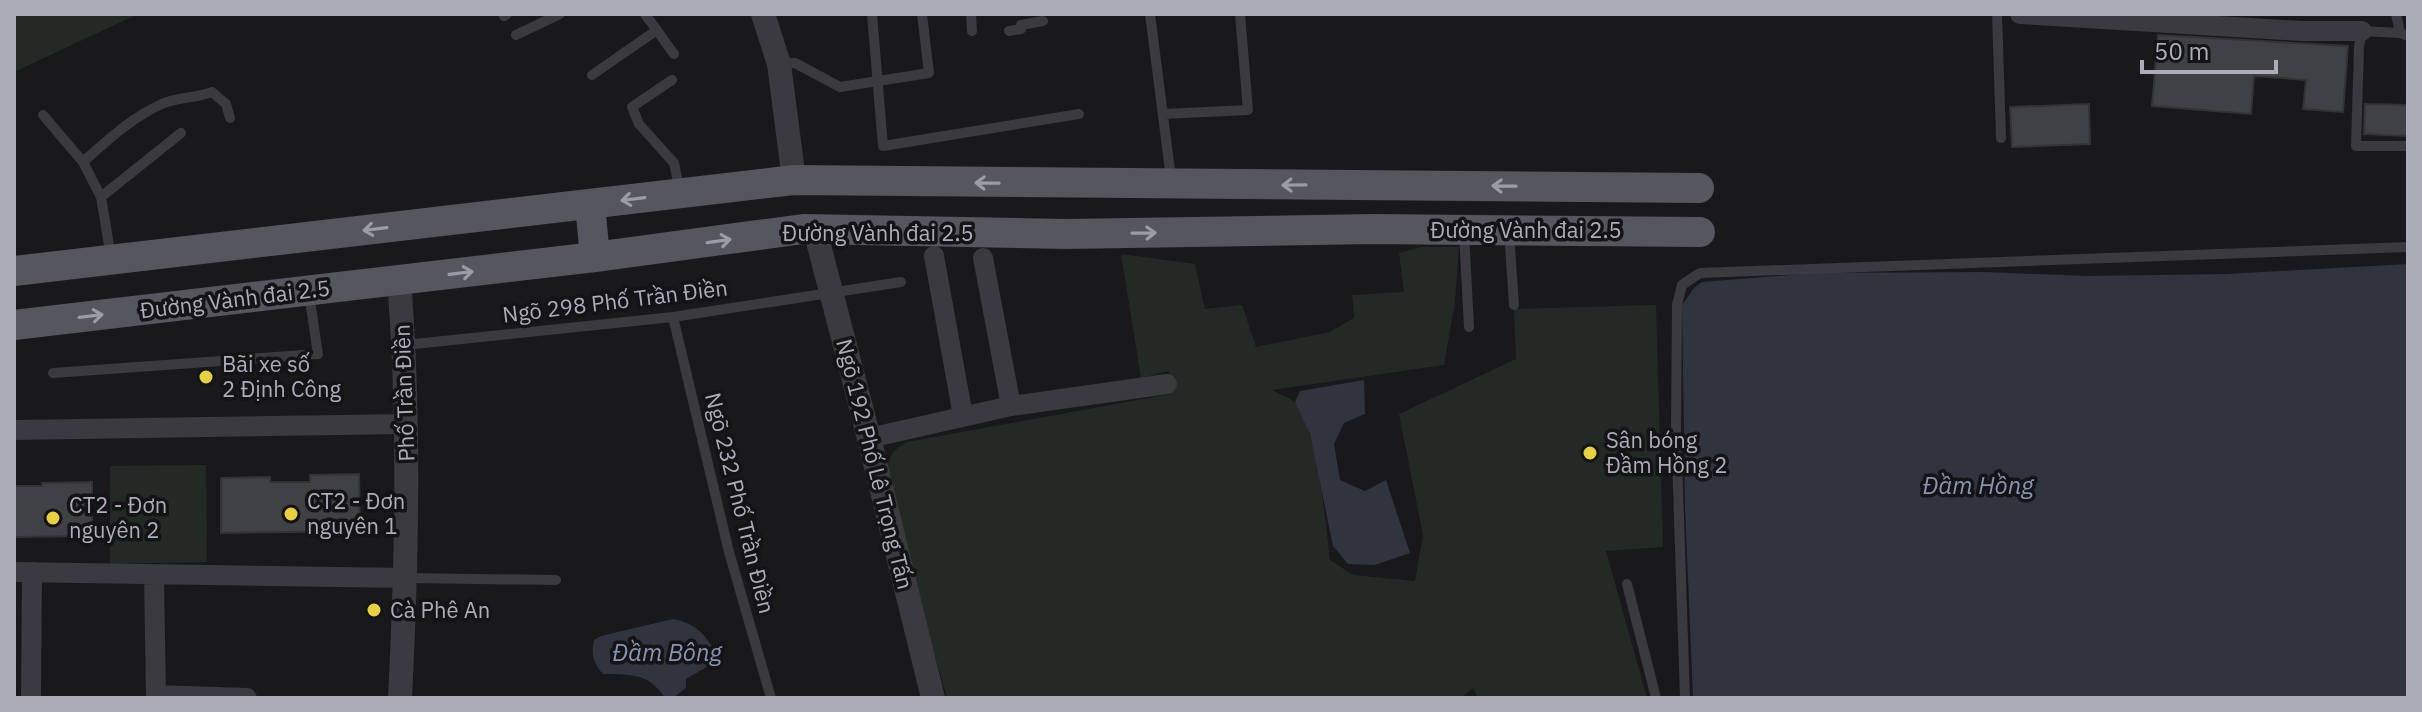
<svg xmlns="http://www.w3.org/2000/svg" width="2422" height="712" font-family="'IBM Plex Sans',sans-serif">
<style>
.green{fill:#232a25}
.water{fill:#2f343e}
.building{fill:#404144;stroke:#333336;stroke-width:2}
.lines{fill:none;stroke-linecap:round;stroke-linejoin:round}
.service{stroke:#3a3a3f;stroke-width:10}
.minor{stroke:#3a3a3f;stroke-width:20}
.tertiary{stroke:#3a3a3f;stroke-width:24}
.primary{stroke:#56565e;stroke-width:30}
.oneway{stroke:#9b9ca7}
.poi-dot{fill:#e8d043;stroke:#141315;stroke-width:3}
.labels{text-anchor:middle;stroke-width:7;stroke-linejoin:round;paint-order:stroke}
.street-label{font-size:22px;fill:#acadb9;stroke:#141315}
.poi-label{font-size:22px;fill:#acadb9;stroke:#141315;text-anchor:start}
.water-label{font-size:24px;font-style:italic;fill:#8594b2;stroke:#141315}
</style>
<rect width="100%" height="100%" fill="#19181a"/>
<path class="green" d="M14,14H138L14,72Z
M1421,247H1459L1455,302L1444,365L1272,390C1278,394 1289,397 1294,402C1317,423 1326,527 1330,560L1353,575L1415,581L1423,535L1399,414L1516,359L1514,309L1656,305L1663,547L1606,551L1647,698H1477L1474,688L1460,698H947L886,484C888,464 887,452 907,442L1171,394L1169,371L1141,378L1121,254L1195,264L1205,309L1242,305L1256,347L1330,332L1354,318L1352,295L1404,292L1399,253Z
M206,465L207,562L110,564V466Z"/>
<path class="water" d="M2408,264V698H1693L1685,507L1682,305L1694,288L1702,282L1815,273L1985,272L2087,276L2226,274Z
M1364,380L1365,414L1344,423L1334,444L1340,480L1365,491L1386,480L1410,553L1375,565L1348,564L1333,546L1310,434L1295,402L1300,391Z
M673,619C694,623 705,633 715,652L710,665L686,679V688L673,698H665C648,672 631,675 603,674C593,663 591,654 594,640L601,636Z"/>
<path class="building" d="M2158,35L2348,46L2343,112L2303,109L2306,80L2254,76L2251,114L2152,106Z
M2089,104L2090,144L2012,147L2010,107Z
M2365,104L2408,105V136L2364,134Z
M359,474L360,531L221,533V478L270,477V482H310V475Z
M92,482V536L14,537V486H42V483Z"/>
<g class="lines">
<path class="service" d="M645,14L674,54
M872,14L883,146L1079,114
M971,14L972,31
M1150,14L1171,178
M1997,14L2001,138
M2396,14L2400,33
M504,16L507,14
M1009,31L1021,29V25L1043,21
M516,35L560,14
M2408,36L2400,33L2362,31L2359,47L2356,146H2408
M781,63H795L840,87L929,73L922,14
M592,75L657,30
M672,80L632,107L639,124L674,163L680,192
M1163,114L1248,110L1240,14
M43,115L83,162L101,197L111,257
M83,162C109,139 132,117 164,103C180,97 196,98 212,92L226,104L230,118
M101,197L181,133
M1464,232L1469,327
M1509,232L1514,305
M673,317L729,552L771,698
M405,345L673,317L901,282
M53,373L318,354L309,294
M406,578L556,580
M1627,584L1656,698
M1685,698L1676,429L1677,305L1682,285L1700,273L2408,247"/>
<path class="minor" d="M2020,14L2302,31H2362
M934,256L963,416
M983,258L1011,406
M14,430L407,424
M869,438L1011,406L1167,384
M14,572L406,578
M154,575L156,698
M156,695L247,698
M31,698L32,572"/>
<path class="tertiary" d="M763,14L779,64L794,180
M815,230L869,438L933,698
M399,280C410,419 407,558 400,698"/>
<path class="primary" d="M590,204L595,257
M14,271L794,180L1699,188
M14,325L595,257L803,229L1066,234L1373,229L1700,232"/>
</g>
<defs><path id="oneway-shaft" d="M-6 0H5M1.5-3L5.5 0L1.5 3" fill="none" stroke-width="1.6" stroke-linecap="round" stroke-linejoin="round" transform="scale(2)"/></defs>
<g class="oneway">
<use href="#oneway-shaft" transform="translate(987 183) rotate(-179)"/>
<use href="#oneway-shaft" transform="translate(1294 185) rotate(179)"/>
<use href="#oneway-shaft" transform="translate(1504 186) rotate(-179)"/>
<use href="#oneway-shaft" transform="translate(633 199) rotate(173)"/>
<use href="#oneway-shaft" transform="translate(375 229) rotate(173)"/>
<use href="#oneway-shaft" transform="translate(1144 233) rotate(-1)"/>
<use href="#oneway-shaft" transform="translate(719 241) rotate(-8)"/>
<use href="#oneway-shaft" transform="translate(461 273) rotate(-7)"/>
<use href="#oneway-shaft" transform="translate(91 316) rotate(-7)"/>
</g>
<g class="poi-dot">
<circle cx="206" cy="377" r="8"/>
<circle cx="1590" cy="453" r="8"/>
<circle cx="291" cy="514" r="8"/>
<circle cx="53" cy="518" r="8"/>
<circle cx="374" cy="610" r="8"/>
</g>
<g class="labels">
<g class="street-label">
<text x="1526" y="238">Đường Vành đai 2.5</text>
<text x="878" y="241">Đường Vành đai 2.5</text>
<text transform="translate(235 299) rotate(-7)" y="8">Đường Vành đai 2.5</text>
<text transform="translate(615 301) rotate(-7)" y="8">Ngõ 298 Phố Trần Điền</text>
<text transform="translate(404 393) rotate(-92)" y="8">Phố Trần Điền</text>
<text transform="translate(875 464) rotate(76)" y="8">Ngõ 192 Phố Lê Trọng Tấn</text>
<text transform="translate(740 503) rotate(76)" y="8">Ngõ 232 Phố Trần Điền</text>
</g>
<g class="poi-label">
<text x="222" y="372">Bãi xe số<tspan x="222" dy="25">2 Định Công</tspan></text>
<text x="1606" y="448">Sân bóng<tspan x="1606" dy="25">Đầm Hồng 2</tspan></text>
<text x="307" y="509">CT2 - Đơn<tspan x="307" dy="25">nguyên 1</tspan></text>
<text x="69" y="513">CT2 - Đơn<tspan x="69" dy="25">nguyên 2</tspan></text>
<text x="390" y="618">Cà Phê An</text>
</g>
<g class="water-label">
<text x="1978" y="494">Đầm Hồng</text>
<text x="667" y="661">Đầm Bông</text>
</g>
</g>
<rect width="2422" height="712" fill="none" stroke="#acadb9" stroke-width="32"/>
<path d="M2142 60v12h134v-12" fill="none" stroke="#acadb9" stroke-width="4"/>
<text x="2154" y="60" font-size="24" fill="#acadb9" stroke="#141315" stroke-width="6" paint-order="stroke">50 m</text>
</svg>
